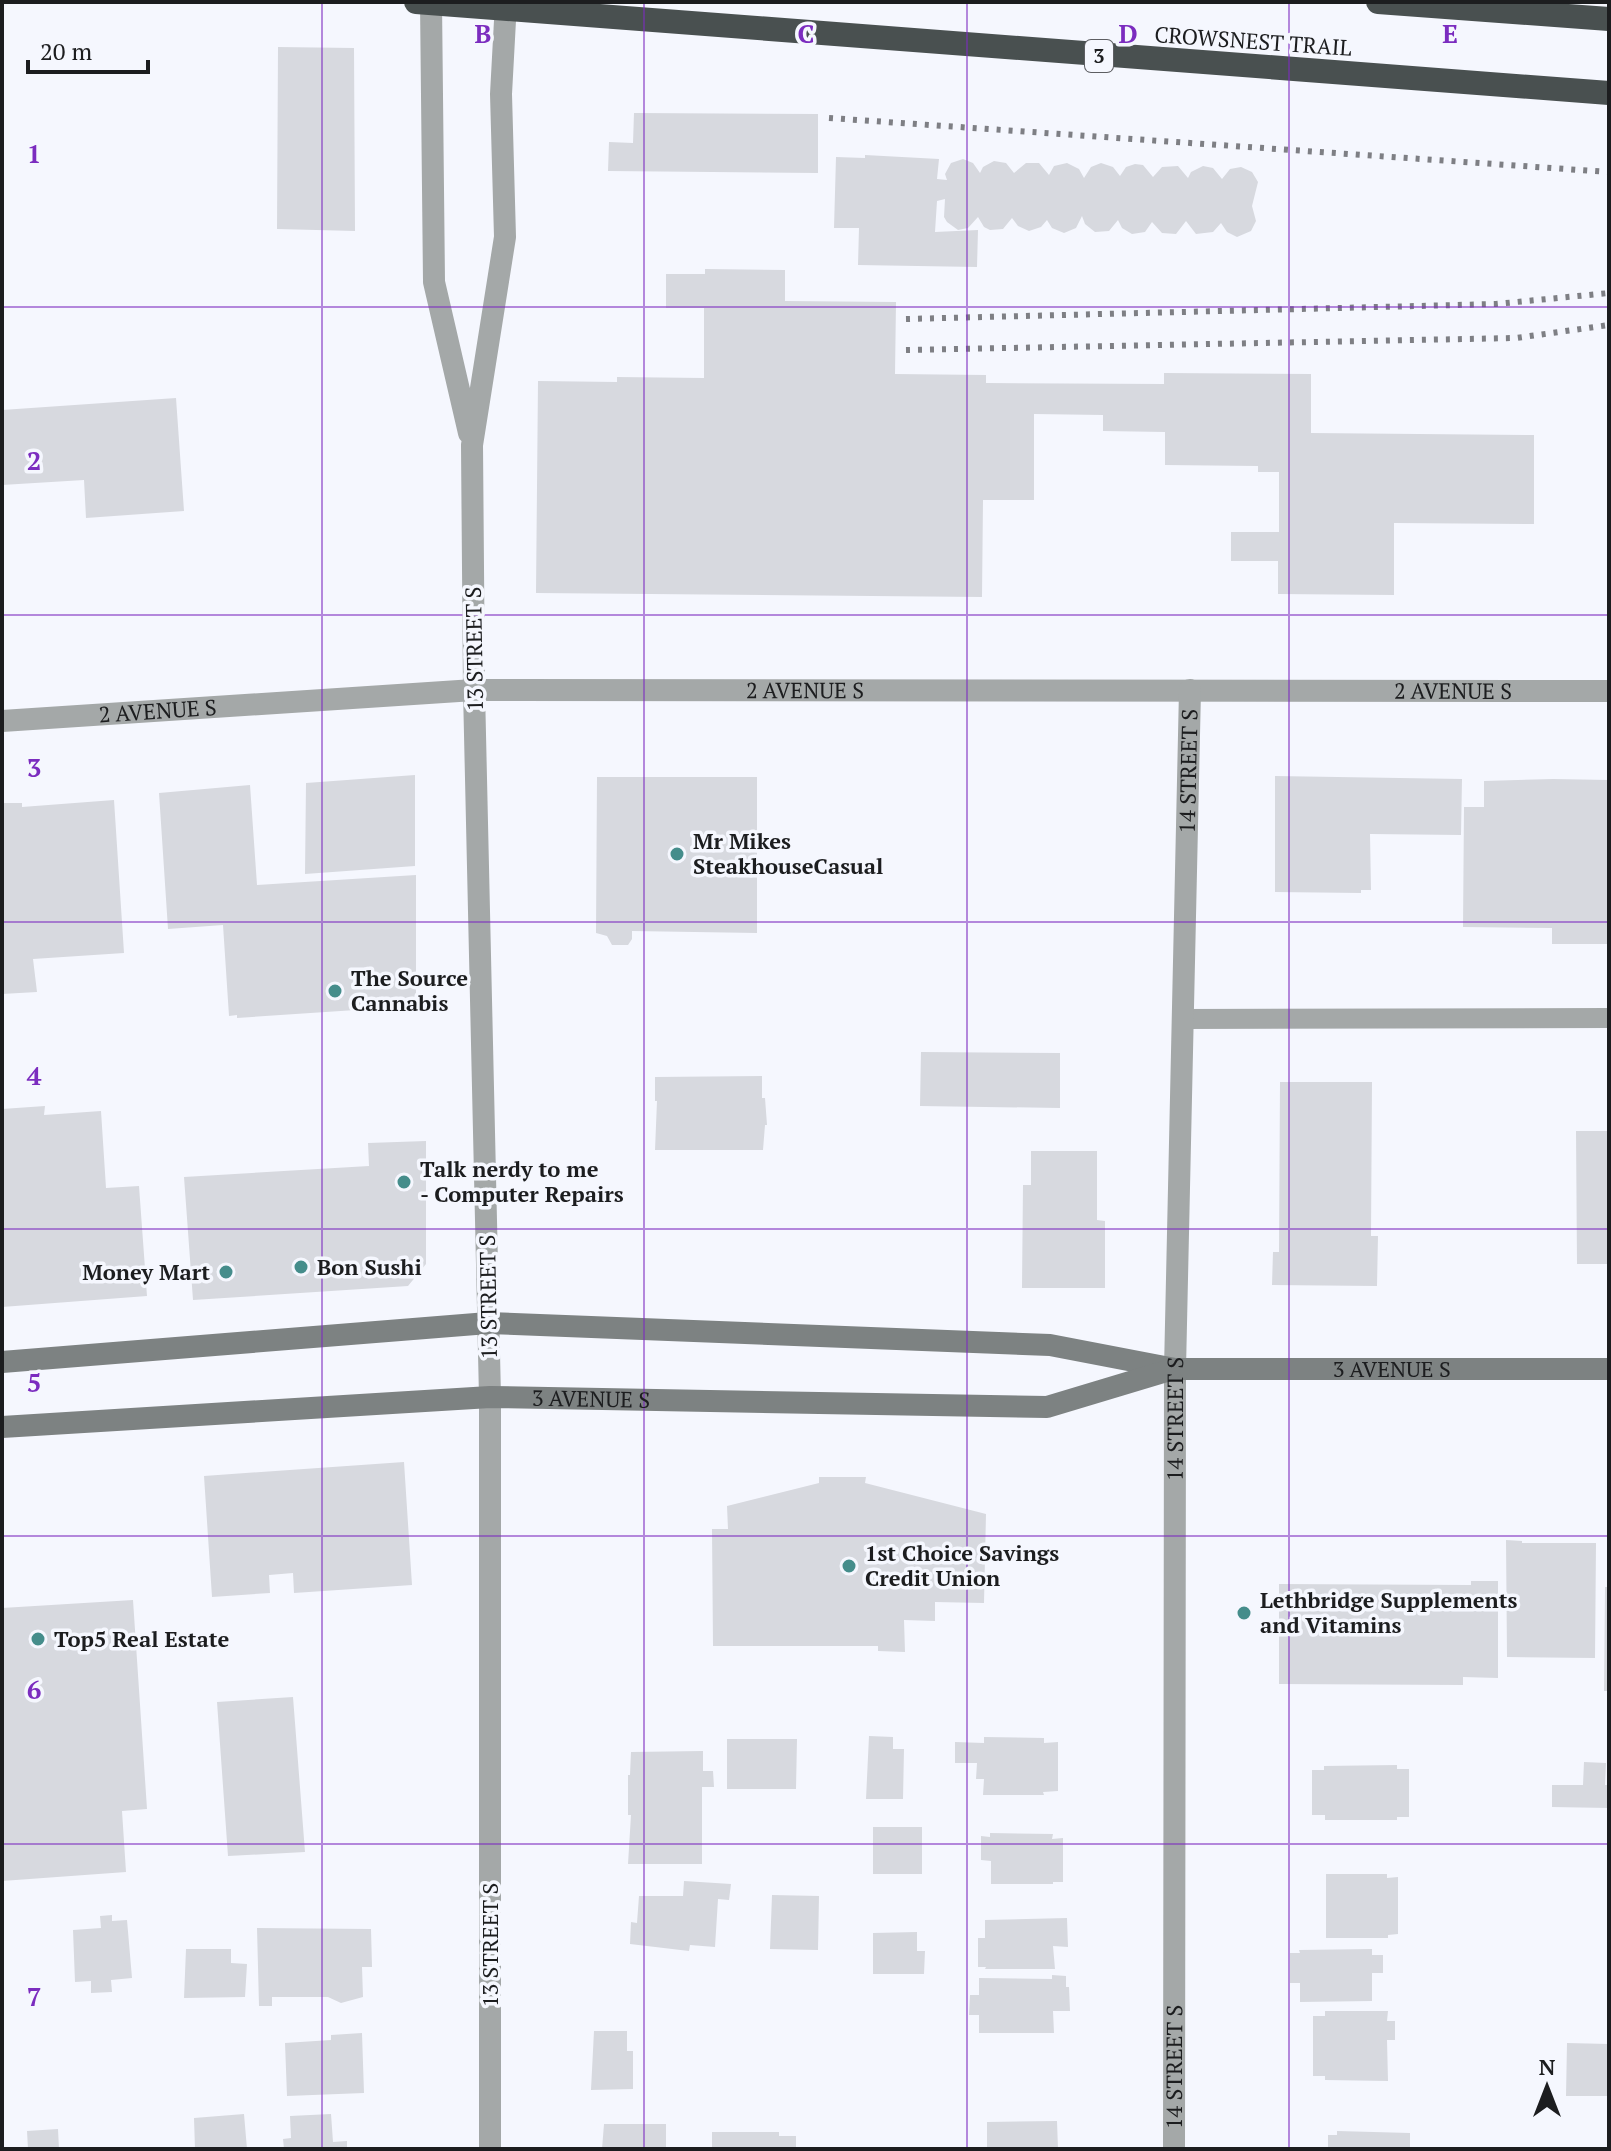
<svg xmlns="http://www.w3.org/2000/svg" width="1611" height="2151" font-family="'PT Serif',serif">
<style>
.building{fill:#d7d9df}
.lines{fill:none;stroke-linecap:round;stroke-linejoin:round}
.service{stroke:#a4a8a8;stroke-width:20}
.minor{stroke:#a4a8a8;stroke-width:22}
.tertiary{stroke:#a4a8a8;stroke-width:22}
.secondary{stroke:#7d8282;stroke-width:22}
.motorway{stroke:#495050;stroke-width:24}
.rail{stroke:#7e7f84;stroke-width:6;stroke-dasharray:4 8;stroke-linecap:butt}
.grid{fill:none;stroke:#7b2cbf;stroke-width:2;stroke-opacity:0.55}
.poi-dot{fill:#458d8b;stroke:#f5f7fe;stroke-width:3}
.labels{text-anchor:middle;stroke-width:7;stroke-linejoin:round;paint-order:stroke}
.shield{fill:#f5f7fe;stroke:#5d5e62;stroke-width:2}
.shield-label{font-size:20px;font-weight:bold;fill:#1c1d1f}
.street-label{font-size:22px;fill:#1c1d1f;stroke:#f5f7fe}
.poi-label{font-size:22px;font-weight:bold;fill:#1c1d1f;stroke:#f5f7fe;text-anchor:start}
.grid-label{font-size:26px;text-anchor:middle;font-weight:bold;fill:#7b2cbf;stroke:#f5f7fe;stroke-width:7;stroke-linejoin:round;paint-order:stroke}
</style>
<rect width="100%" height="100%" fill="#f5f7fe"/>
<path class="building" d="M278,47L354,48L355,231L277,229Z
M634,113L818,114V173L608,171L609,142L633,143Z
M865,155L939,159L937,179L947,180L945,174L951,163L963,159L973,163L980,173L983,167L994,161L1006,163L1014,173L1026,163H1039L1049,175L1054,166L1067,163L1079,169L1084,178L1091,167L1101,163L1113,167L1120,176L1126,167L1135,164L1143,165L1153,177L1162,167L1178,166L1188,178L1191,172L1203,166L1213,168L1222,179L1230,169L1241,167L1252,172L1258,182L1252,206L1256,221L1251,231L1237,237L1227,232L1221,223L1213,232L1196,234L1186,221L1176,234L1162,233L1152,222L1145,232L1132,234L1122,228L1118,220L1109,231L1095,232L1085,224L1082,216L1076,228L1064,233L1052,228L1047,220L1041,227L1029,231L1018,226L1012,218L1003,229L990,230L984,227L978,217L968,228L958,230L947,222L944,217L945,199L937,201L935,232L978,230L977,267L858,265L859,228H834L836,157L865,158Z
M705,269L785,270V301L896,302L895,374L986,375V383L1164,384V373L1311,374V433L1534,435V524L1394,523V595L1278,594V561H1231V532H1279V472H1258V466L1165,465V432L1103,431V415L1034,414V500H983L982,597L536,593L538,381L617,382V377L704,378V308H666V274H705Z
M176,398L184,511L86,518L84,480L2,485V410Z
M415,775V866L305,874L306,783Z
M1275,776L1462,779L1461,835L1370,834L1371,890H1361V893L1275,892Z
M597,777H757V933L632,931V939L628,945H612L607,936L596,933Z
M1553,779L1609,780V944H1552V928L1463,927L1464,807H1484V781Z
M250,785L257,885L416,875V1006L237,1018V1015L229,1016L223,925L168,929L159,793Z
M114,800L124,953L33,959L37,992L2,994V803H22V807Z
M921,1052L1060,1053V1108L920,1106Z
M762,1076V1098H765L767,1125H765L763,1150H655L657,1101H655V1077Z
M1280,1082H1372L1371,1236H1378L1377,1286L1272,1285L1273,1252H1279Z
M45,1106L44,1115L101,1111L106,1188L139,1186L147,1296L2,1307V1109Z
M1576,1131H1609V1264H1577Z
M426,1141V1264L408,1286L193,1300L184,1177L369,1166L368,1143Z
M1031,1151H1097V1220L1105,1221V1288H1022L1023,1185H1031Z
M404,1462L412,1585L294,1593L293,1573L269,1575L270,1593L212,1597L204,1476Z
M819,1477H866L865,1483L986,1514L984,1603L935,1602V1621L904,1620L905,1652L878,1651V1646H713L712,1529H728L727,1506L819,1483Z
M1506,1540L1522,1541V1543H1596L1595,1658L1507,1657Z
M1471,1581H1498V1678L1463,1677V1685L1279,1684V1584L1471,1585Z
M1605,1587H1609V1691H1604Z
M133,1600L147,1809L122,1811L126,1872L2,1881V1608Z
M293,1697L305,1852L228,1856L217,1702Z
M869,1736L893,1737V1749H904L903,1799H866Z
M984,1737L1044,1738V1743L1058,1742V1791L1043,1792L1044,1795H983L984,1779H976L977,1763H955V1742L984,1743Z
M727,1739H797L796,1789H727Z
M703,1751V1771H713L714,1787H702V1864H628L631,1815H628V1775H630L631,1752Z
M1584,1762L1606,1763L1605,1785H1609V1808L1552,1807V1785H1583Z
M1397,1765V1769H1409V1817H1397V1820H1325V1815H1312V1770H1324V1766Z
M873,1827H922V1874H873Z
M990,1833L1053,1834L1052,1839L1063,1838V1882H1053V1884H991V1861L981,1860V1836L990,1837Z
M1326,1874H1387V1878L1398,1877V1934L1388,1935V1938H1326Z
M684,1881L731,1884L729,1900L718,1899L715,1947L690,1945L689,1951L630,1944L631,1922L637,1923L639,1896H683Z
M772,1895L819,1896L818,1950L770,1949Z
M112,1915V1921L127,1920L132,1978L111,1980L112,1992L91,1993V1981L75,1982L73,1930L101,1928L100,1916Z
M1067,1918L1068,1947L1053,1946L1055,1969H985L986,1967H978V1938H985V1920Z
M257,1928L371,1929L372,1967H362L363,1997L341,2003L328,1997H272V2006H259Z
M917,1932V1951H925L924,1974H873V1933Z
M186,1949H231V1963L247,1964L245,1997L184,1998Z
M1372,1949V1955H1383V1973H1372V2001L1300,2002V1983H1290V1953H1300L1299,1950Z
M1052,1975L1066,1976V1987H1069L1070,2011H1053L1054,2033H979V2015H969L970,1995H979V1978L1052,1979Z
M1325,2011H1388L1387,2021H1395V2040H1387L1388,2081L1325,2080V2076H1313V2016H1325Z
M594,2031H627V2051H633V2089L591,2090Z
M362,2033L364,2093L287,2096L285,2043L331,2040V2035Z
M1567,2043L1609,2044V2096H1566Z
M244,2114L247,2149H195L194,2118Z
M331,2114L333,2142L347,2141V2149H284L283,2139L291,2138L290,2116Z
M1057,2121L1058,2149L987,2147V2122Z
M604,2124H666V2149H602Z
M58,2129L59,2149H28L27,2131Z
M1337,2131L1410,2133V2149H1328V2135H1337Z
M712,2132H779V2136H796V2149H712Z"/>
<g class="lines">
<path class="service" d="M1182,1019L1609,1018"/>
<g class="minor">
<path id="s1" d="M2,721L474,690L1609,691"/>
<path id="s2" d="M1174,2149L1175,1369L1190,690"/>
</g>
<path class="tertiary" d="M431,2L434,282L469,433
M490,2149V1397L474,690L472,445L505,237L501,94L506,2"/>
<g class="secondary">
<path id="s3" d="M2,1362L488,1323L1050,1345L1175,1369H1609"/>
<path id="s4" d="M2,1427L490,1397L1047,1407L1170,1370"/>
</g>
<path class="motorway" d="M416,2L1609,93
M1378,2L1609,19"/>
<path class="rail" d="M829,118L1609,172
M906,319L1496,304L1609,293
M906,350L1516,338L1609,325"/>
</g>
<path class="grid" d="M322,2V2149M644,2V2149M967,2V2149M1289,2V2149M2,307H1609M2,615H1609M2,922H1609M2,1229H1609M2,1536H1609M2,1844H1609"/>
<g class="poi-dot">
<circle cx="677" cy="854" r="8"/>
<circle cx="335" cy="991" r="8"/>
<circle cx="404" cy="1182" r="8"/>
<circle cx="301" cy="1267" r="8"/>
<circle cx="226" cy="1272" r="8"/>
<circle cx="849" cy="1566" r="8"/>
<circle cx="1244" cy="1613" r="8"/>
<circle cx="38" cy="1639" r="8"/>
</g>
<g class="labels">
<rect class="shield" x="1085" y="40" width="28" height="32" rx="6"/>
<g class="shield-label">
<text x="1099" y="63">3</text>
</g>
<g class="street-label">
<text transform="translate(1253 41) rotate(4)" y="8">CROWSNEST TRAIL</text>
<text transform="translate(474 649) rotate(-91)" y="8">13 STREET S</text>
<text dy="8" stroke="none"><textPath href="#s1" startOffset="804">2 AVENUE S</textPath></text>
<text dy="8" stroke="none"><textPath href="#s1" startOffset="1452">2 AVENUE S</textPath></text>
<text dy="8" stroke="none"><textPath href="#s1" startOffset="156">2 AVENUE S</textPath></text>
<text dy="8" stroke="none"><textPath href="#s2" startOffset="1378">14 STREET S</textPath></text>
<text transform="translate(488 1297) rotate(-91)" y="8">13 STREET S</text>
<text dy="8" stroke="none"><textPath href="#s3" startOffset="1394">3 AVENUE S</textPath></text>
<text dy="8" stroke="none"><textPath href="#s4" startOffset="590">3 AVENUE S</textPath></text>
<text dy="8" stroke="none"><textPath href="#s2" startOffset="730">14 STREET S</textPath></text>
<text transform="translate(490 1945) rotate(-90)" y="8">13 STREET S</text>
<text dy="8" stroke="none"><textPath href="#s2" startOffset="82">14 STREET S</textPath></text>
</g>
<g class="poi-label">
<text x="693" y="849">Mr Mikes<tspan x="693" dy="25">SteakhouseCasual</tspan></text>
<text x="351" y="986">The Source<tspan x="351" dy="25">Cannabis</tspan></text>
<text x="420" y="1177">Talk nerdy to me<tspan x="420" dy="25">- Computer Repairs</tspan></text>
<text x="317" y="1275">Bon Sushi</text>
<text x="210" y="1280" text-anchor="end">Money Mart</text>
<text x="865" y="1561">1st Choice Savings<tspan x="865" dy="25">Credit Union</tspan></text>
<text x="1260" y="1608">Lethbridge Supplements<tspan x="1260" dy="25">and Vitamins</tspan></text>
<text x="54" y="1647">Top5 Real Estate</text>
</g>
</g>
<g class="grid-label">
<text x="483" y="43">B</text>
<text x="806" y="43">C</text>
<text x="1128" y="43">D</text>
<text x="1450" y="43">E</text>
<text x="34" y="163">1</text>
<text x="34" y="470">2</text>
<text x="34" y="777">3</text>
<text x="34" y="1085">4</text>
<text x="34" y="1392">5</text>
<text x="34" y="1699">6</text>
<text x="34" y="2006">7</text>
</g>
<rect width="1611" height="2151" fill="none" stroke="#1c1d1f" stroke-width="8"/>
<g transform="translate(1547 2087)" stroke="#f5f7fe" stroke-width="6" paint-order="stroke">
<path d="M0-6L14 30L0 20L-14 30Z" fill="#1c1d1f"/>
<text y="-12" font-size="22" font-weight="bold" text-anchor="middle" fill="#1c1d1f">N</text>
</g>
<path d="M28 60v12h120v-12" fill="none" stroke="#1c1d1f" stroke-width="4"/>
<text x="40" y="60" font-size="24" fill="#1c1d1f" stroke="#f5f7fe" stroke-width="6" paint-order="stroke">20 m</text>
</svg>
